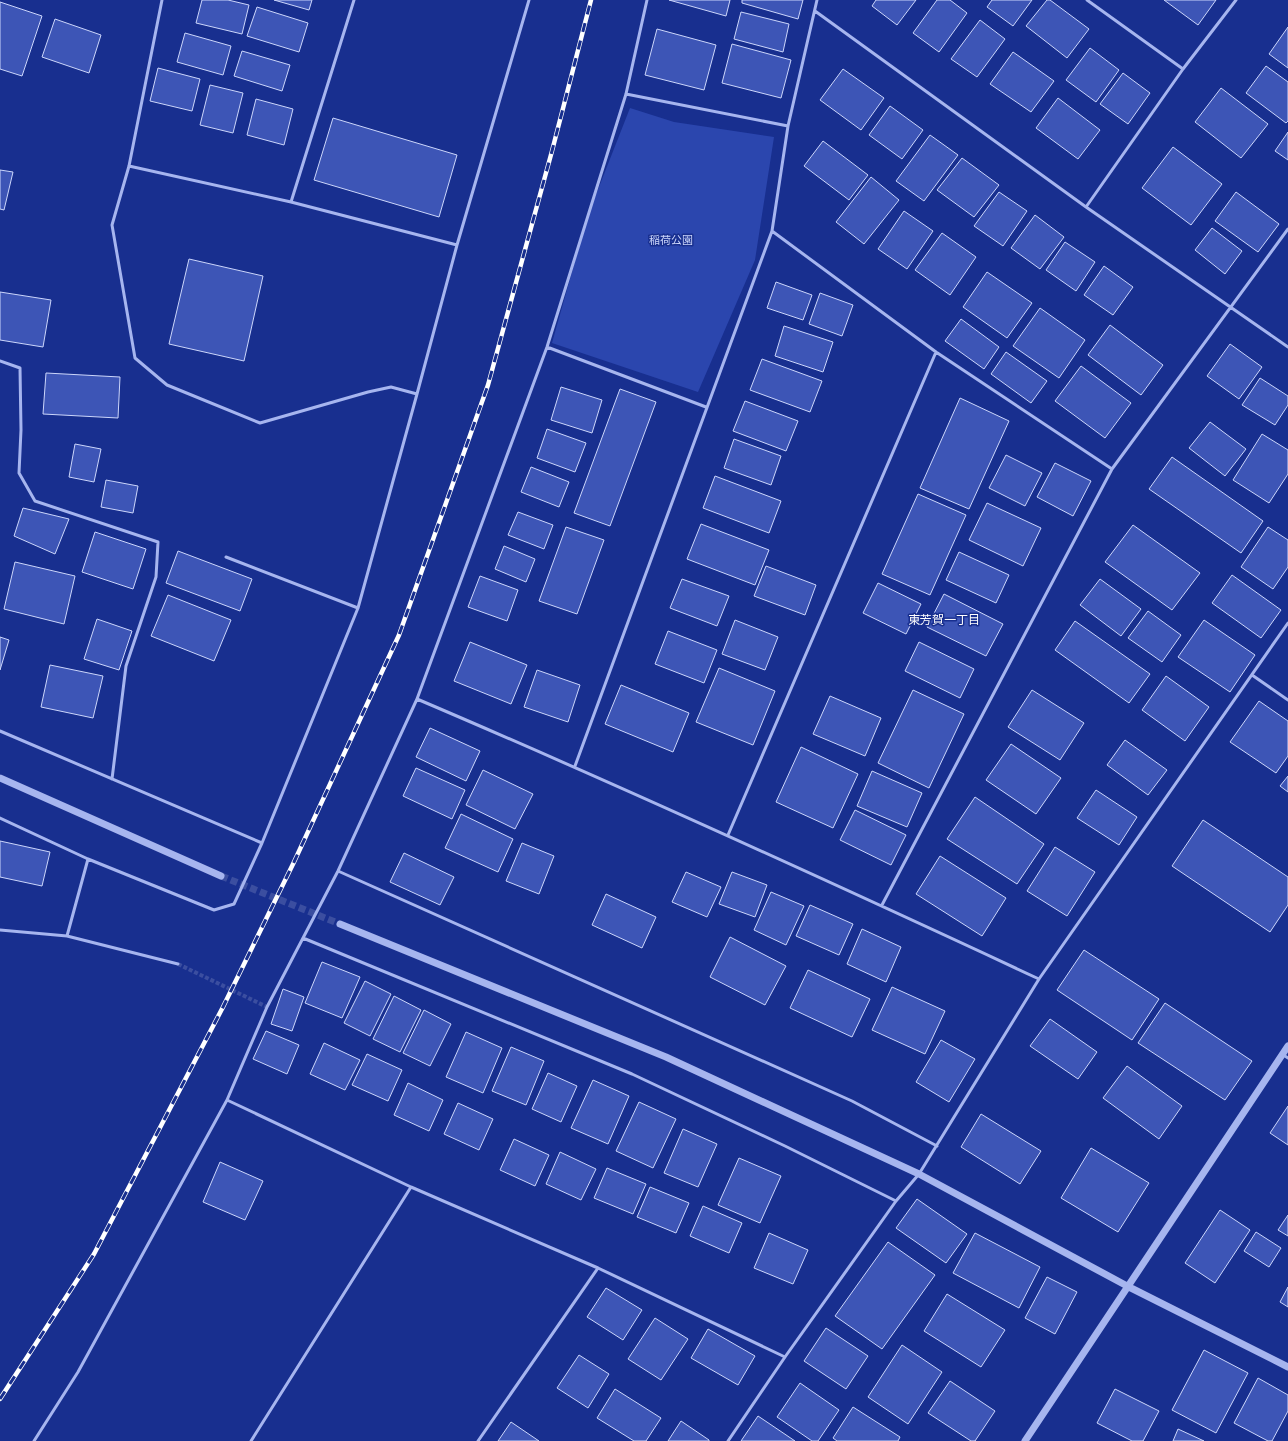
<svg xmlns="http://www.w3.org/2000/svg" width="1288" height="1441" font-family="Poppins,'Noto Sans JP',sans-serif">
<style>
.green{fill:#2b46ae}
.building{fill:#3d55b6;stroke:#ccd6fb}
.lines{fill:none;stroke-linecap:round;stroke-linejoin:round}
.minor-tunnel{stroke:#3b4ea0;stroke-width:4;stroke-dasharray:4 2;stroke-linecap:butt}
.tertiary-tunnel{stroke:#3b4ea0;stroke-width:7;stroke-dasharray:7 3.5;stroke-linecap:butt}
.service{stroke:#a6b5ef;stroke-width:3}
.tertiary{stroke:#a6b5ef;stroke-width:7}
.rail-casing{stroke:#fff;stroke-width:4.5}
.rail{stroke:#182f8f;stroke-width:3;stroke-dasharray:9;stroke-linecap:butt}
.labels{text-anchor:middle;stroke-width:3;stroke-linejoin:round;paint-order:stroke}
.park-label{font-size:11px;fill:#ccd6fb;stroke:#182f8f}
.neighbourhood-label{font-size:12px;fill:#fff;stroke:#182f8f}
</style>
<rect width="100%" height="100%" fill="#182f8f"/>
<path class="green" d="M630,108L674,122L774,137L755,260L698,392L552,343L588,215Z"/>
<path class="building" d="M202,0H228L249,5L242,34L196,23Z
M274,0H312L309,10Z
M669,0H730L726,16Z
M742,0H803L798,19L742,3Z
M876,0H916L897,25L872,6Z
M937,0H950L967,13L939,52L913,33Z
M992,0H1032L1013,26L987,7Z
M1047,0H1050L1089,29L1067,58L1026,26Z
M1164,0H1216L1198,25Z
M0,2L42,16L22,76L0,69Z
M257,7L308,23L299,52L247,36Z
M741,12L789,24L783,52L734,39Z
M55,19L101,35L89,73L42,57Z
M980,20L1005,39L977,77L951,59Z
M1288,27V68L1269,54Z
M657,29L716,45L704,90L645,75Z
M185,33L231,46L223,75L177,62Z
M732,44L791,60L781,98L722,83Z
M1090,48L1119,70L1096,102L1066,80Z
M242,51L290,65L282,91L234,76Z
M1013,52L1054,81L1031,112L990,84Z
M1266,66L1288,82V121L1286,123L1246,93Z
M158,68L200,79L192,111L150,101Z
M843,69L884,98L861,130L820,100Z
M1123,73L1150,93L1128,124L1100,104Z
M210,85L243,93L233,133L200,125Z
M1221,88L1268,124L1241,158L1195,122Z
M1058,98L1100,130L1078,159L1036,128Z
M256,99L293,109L284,145L247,135Z
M890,106L923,130L902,159L869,135Z
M333,118L457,155L439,217L314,180Z
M1288,132V160L1275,151Z
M930,135L958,155L924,201L896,181Z
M823,141L868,175L849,200L804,166Z
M1173,147L1222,184L1191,225L1142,188Z
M962,158L999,185L974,217L937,190Z
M0,170L13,172L4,210L0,209Z
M871,177L899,200L864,244L836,222Z
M999,192L1027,211L1003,246L974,226Z
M1236,192L1279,224L1258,252L1215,221Z
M904,211L933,231L907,269L878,249Z
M1035,215L1064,237L1040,269L1011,248Z
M1212,228L1242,251L1225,274L1195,250Z
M942,233L976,257L950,295L915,270Z
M1065,242L1095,262L1076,291L1046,270Z
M189,259L263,276L244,361L169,344Z
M1104,266L1133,287L1113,315L1084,295Z
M987,272L1032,303L1007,338L963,307Z
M776,282L812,295L803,320L767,308Z
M0,292L51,300L43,347L0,340Z
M820,293L853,305L842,336L809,324Z
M1040,308L1085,340L1059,378L1013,346Z
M961,319L999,347L984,369L945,341Z
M1110,325L1163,365L1141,395L1088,355Z
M784,326L833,342L823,372L775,356Z
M1230,344L1262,367L1239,399L1207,376Z
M1006,352L1047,381L1031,403L991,374Z
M762,359L822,381L810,412L750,390Z
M1081,366L1131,403L1105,438L1055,401Z
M46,373L120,377L118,418L43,414Z
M1260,378L1288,396V405L1275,425L1242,405Z
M561,387L602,400L592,433L551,420Z
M620,389L656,402L610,526L574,513Z
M960,398L1009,421L969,509L920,488Z
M745,401L798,421L786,451L733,431Z
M1210,422L1246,449L1225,476L1189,448Z
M547,429L586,443L575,472L537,458Z
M1262,434L1288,450V474L1269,503L1233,480Z
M734,439L781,456L771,485L724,468Z
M75,444L101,449L94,482L69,477Z
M1006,455L1042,473L1025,506L989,488Z
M1172,457L1263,521L1241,553L1149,489Z
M1055,463L1091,481L1073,516L1037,497Z
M531,467L569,482L559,507L521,492Z
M715,476L781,501L769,533L703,508Z
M106,480L138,486L133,513L101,507Z
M918,494L966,515L930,595L882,574Z
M987,503L1041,528L1023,566L969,540Z
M23,508L69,519L55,554L14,536Z
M518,512L553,525L544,549L508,535Z
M701,524L769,550L755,585L687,559Z
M1133,525L1200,573L1172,610L1105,562Z
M566,527L604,540L577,614L539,601Z
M1268,527L1288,540V567L1273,589L1241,567Z
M95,532L146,549L133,589L82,572Z
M504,546L535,559L526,582L495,569Z
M178,551L252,579L240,611L166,583Z
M959,552L1009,575L996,603L946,580Z
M15,562L75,576L64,624L4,609Z
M766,566L816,585L805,615L754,596Z
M1232,575L1281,610L1261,638L1212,603Z
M480,576L518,590L507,621L468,607Z
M682,579L729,596L717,626L670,608Z
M1100,579L1141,609L1121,636L1080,605Z
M878,583L921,604L906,634L863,613Z
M944,594L1003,624L986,656L927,627Z
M168,595L231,620L214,661L151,636Z
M1148,611L1181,635L1162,662L1128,638Z
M97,619L132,631L119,670L84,659Z
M735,620L778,637L765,670L722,654Z
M1204,620L1255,655L1230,692L1178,657Z
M1075,621L1150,674L1129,703L1055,650Z
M668,631L717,650L704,683L655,664Z
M0,637L9,640L0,670Z
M470,642L527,665L511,704L454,681Z
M919,642L974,669L960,698L905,671Z
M50,665L103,676L93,718L41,707Z
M719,668L775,691L753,745L696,722Z
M537,670L580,685L568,722L524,707Z
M1166,676L1209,707L1185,741L1142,710Z
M621,685L689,713L673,752L605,724Z
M913,690L964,714L929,788L878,763Z
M1032,690L1084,723L1060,760L1008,727Z
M830,696L881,718L865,756L813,734Z
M1259,701L1288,721V756L1276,773L1230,742Z
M430,728L480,751L466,781L416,757Z
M1125,740L1167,770L1148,795L1107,765Z
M1011,744L1061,778L1036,814L986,780Z
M801,747L858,774L833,828L776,802Z
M416,768L465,790L452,819L403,796Z
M483,770L533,794L515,829L466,805Z
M872,771L922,793L907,827L857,806Z
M1288,776V792L1280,786Z
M1096,790L1137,817L1119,845L1077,818Z
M975,797L1044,844L1017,884L947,839Z
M855,810L906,835L891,865L840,840Z
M461,814L513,839L498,872L445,848Z
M1203,820L1288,877V905L1270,932L1172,866Z
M0,841L50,852L42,886L0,877Z
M522,843L554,856L539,894L506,881Z
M1055,847L1095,872L1067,916L1027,891Z
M404,853L454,877L440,905L390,882Z
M940,856L1006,898L982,936L916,894Z
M686,872L721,887L707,917L672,902Z
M732,872L767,885L755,917L719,904Z
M771,892L804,906L786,945L754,930Z
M606,894L656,917L642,948L592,925Z
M810,905L853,924L839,955L796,936Z
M862,929L901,947L886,982L847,964Z
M730,937L786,966L765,1005L710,977Z
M1084,950L1159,999L1132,1040L1057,990Z
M322,962L360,977L342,1018L305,1003Z
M808,970L870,999L852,1037L790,1008Z
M365,981L391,994L370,1036L344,1023Z
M892,987L945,1011L925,1054L872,1030Z
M283,989L304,997L292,1031L271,1024Z
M394,996L421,1010L400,1052L373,1039Z
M1165,1003L1252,1061L1225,1100L1138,1043Z
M424,1010L451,1024L430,1066L403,1053Z
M1050,1019L1097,1052L1078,1079L1030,1046Z
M266,1031L299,1045L287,1074L253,1059Z
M466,1032L502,1048L483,1093L446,1077Z
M941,1040L975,1059L949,1102L916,1082Z
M324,1043L360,1060L345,1090L310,1074Z
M511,1047L544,1061L526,1105L492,1091Z
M367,1054L402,1070L388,1101L352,1085Z
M1127,1066L1182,1106L1159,1139L1103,1098Z
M548,1073L577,1086L561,1122L532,1109Z
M593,1080L629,1096L608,1144L571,1128Z
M408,1083L443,1100L429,1131L394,1115Z
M639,1102L676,1119L653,1168L616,1151Z
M458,1103L493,1119L479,1150L444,1134Z
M1288,1106V1145L1270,1133Z
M981,1114L1041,1151L1020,1184L961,1147Z
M683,1129L717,1144L698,1187L664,1173Z
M514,1139L549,1155L535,1186L500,1170Z
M1091,1148L1149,1183L1118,1232L1061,1198Z
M560,1152L596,1169L581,1200L546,1184Z
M739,1158L781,1176L760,1223L718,1205Z
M220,1162L263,1181L245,1220L203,1202Z
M607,1168L646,1184L633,1214L594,1198Z
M650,1187L689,1203L676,1233L637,1217Z
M917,1199L967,1234L946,1263L896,1228Z
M703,1206L742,1223L729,1253L690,1236Z
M1220,1210L1250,1230L1215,1283L1185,1263Z
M1288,1215V1236L1278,1230Z
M1256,1232L1281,1248L1269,1267L1244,1251Z
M769,1233L808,1250L793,1284L754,1268Z
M975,1233L1040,1267L1019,1308L953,1273Z
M888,1242L935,1275L882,1349L835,1316Z
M1047,1277L1077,1292L1055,1334L1025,1318Z
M1288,1287V1307L1280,1302Z
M606,1288L642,1310L623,1340L587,1317Z
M947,1294L1005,1330L981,1367L924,1331Z
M655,1318L688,1339L661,1380L628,1359Z
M826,1328L868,1356L846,1389L804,1361Z
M708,1329L755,1356L738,1385L691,1358Z
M902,1345L942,1372L908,1424L868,1397Z
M1204,1350L1248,1373L1216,1433L1172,1410Z
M579,1355L609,1374L588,1408L557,1388Z
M1258,1378L1288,1395V1411L1272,1441H1268L1234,1423Z
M950,1381L995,1411L975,1441H971L928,1413Z
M800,1383L839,1410L818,1441H812L777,1417Z
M615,1389L661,1418L646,1441H634L597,1418Z
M1115,1389L1159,1411L1143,1441H1132L1097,1423Z
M853,1407L900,1437L898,1441H837L833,1438Z
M758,1416L795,1441H741Z
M681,1421L709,1440V1441H668Z
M511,1422L539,1441H498Z
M1178,1429L1204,1441H1173Z"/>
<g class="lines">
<path class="minor-tunnel" d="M178,964L267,1007"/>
<path class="tertiary-tunnel" d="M221,876L340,924"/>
<path class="service" d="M162,0L129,166L112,225L135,358L167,385L260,423L368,392L391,387L417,394L457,245L529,0
M1087,0L1183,69
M815,11L1086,207L1288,347
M626,94L788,126
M129,166L291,202L457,245
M291,202L354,0
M1086,207L1183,69L1236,0
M772,231L936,352L1112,469L1288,229
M547,347L706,407
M0,361L20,368L21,430L19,473L35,501L158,542L156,577L126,666L112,779
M226,557L358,608
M1252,675L1288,700
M417,699L547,347L626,94L647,0
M0,731L262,843L234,904L214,910L88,859L0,818
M575,766L772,231L788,126L817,0
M728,835L936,352
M262,843L358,608L417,394
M338,871L852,1101L937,1146
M882,905L1112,469
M0,930L67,936L178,964
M67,936L88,859
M303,938L632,1074L785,1146L896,1201
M1282,1054L1288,1058
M785,1357L598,1268L411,1187L227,1100L267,1007L338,871L417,699C626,788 833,883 1039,979
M34,1441L78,1372L227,1100
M251,1441L411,1187
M478,1441L598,1268
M728,1441L785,1357L896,1201L919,1174L1039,979L1288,623"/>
<path class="tertiary" d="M0,778L221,876
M340,924L666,1057L919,1174L1129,1287L1288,1367
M1025,1441L1288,1046"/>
<defs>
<path id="rail" d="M0,1399L94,1254L223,1007L294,862L399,635L488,385L552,151L591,0"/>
</defs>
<use href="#rail" class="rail-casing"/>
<use href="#rail" class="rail"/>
</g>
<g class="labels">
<g class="park-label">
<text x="671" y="244">稲荷公園</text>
</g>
<g class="neighbourhood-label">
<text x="944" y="624">東芳賀一丁目</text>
</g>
</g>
</svg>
